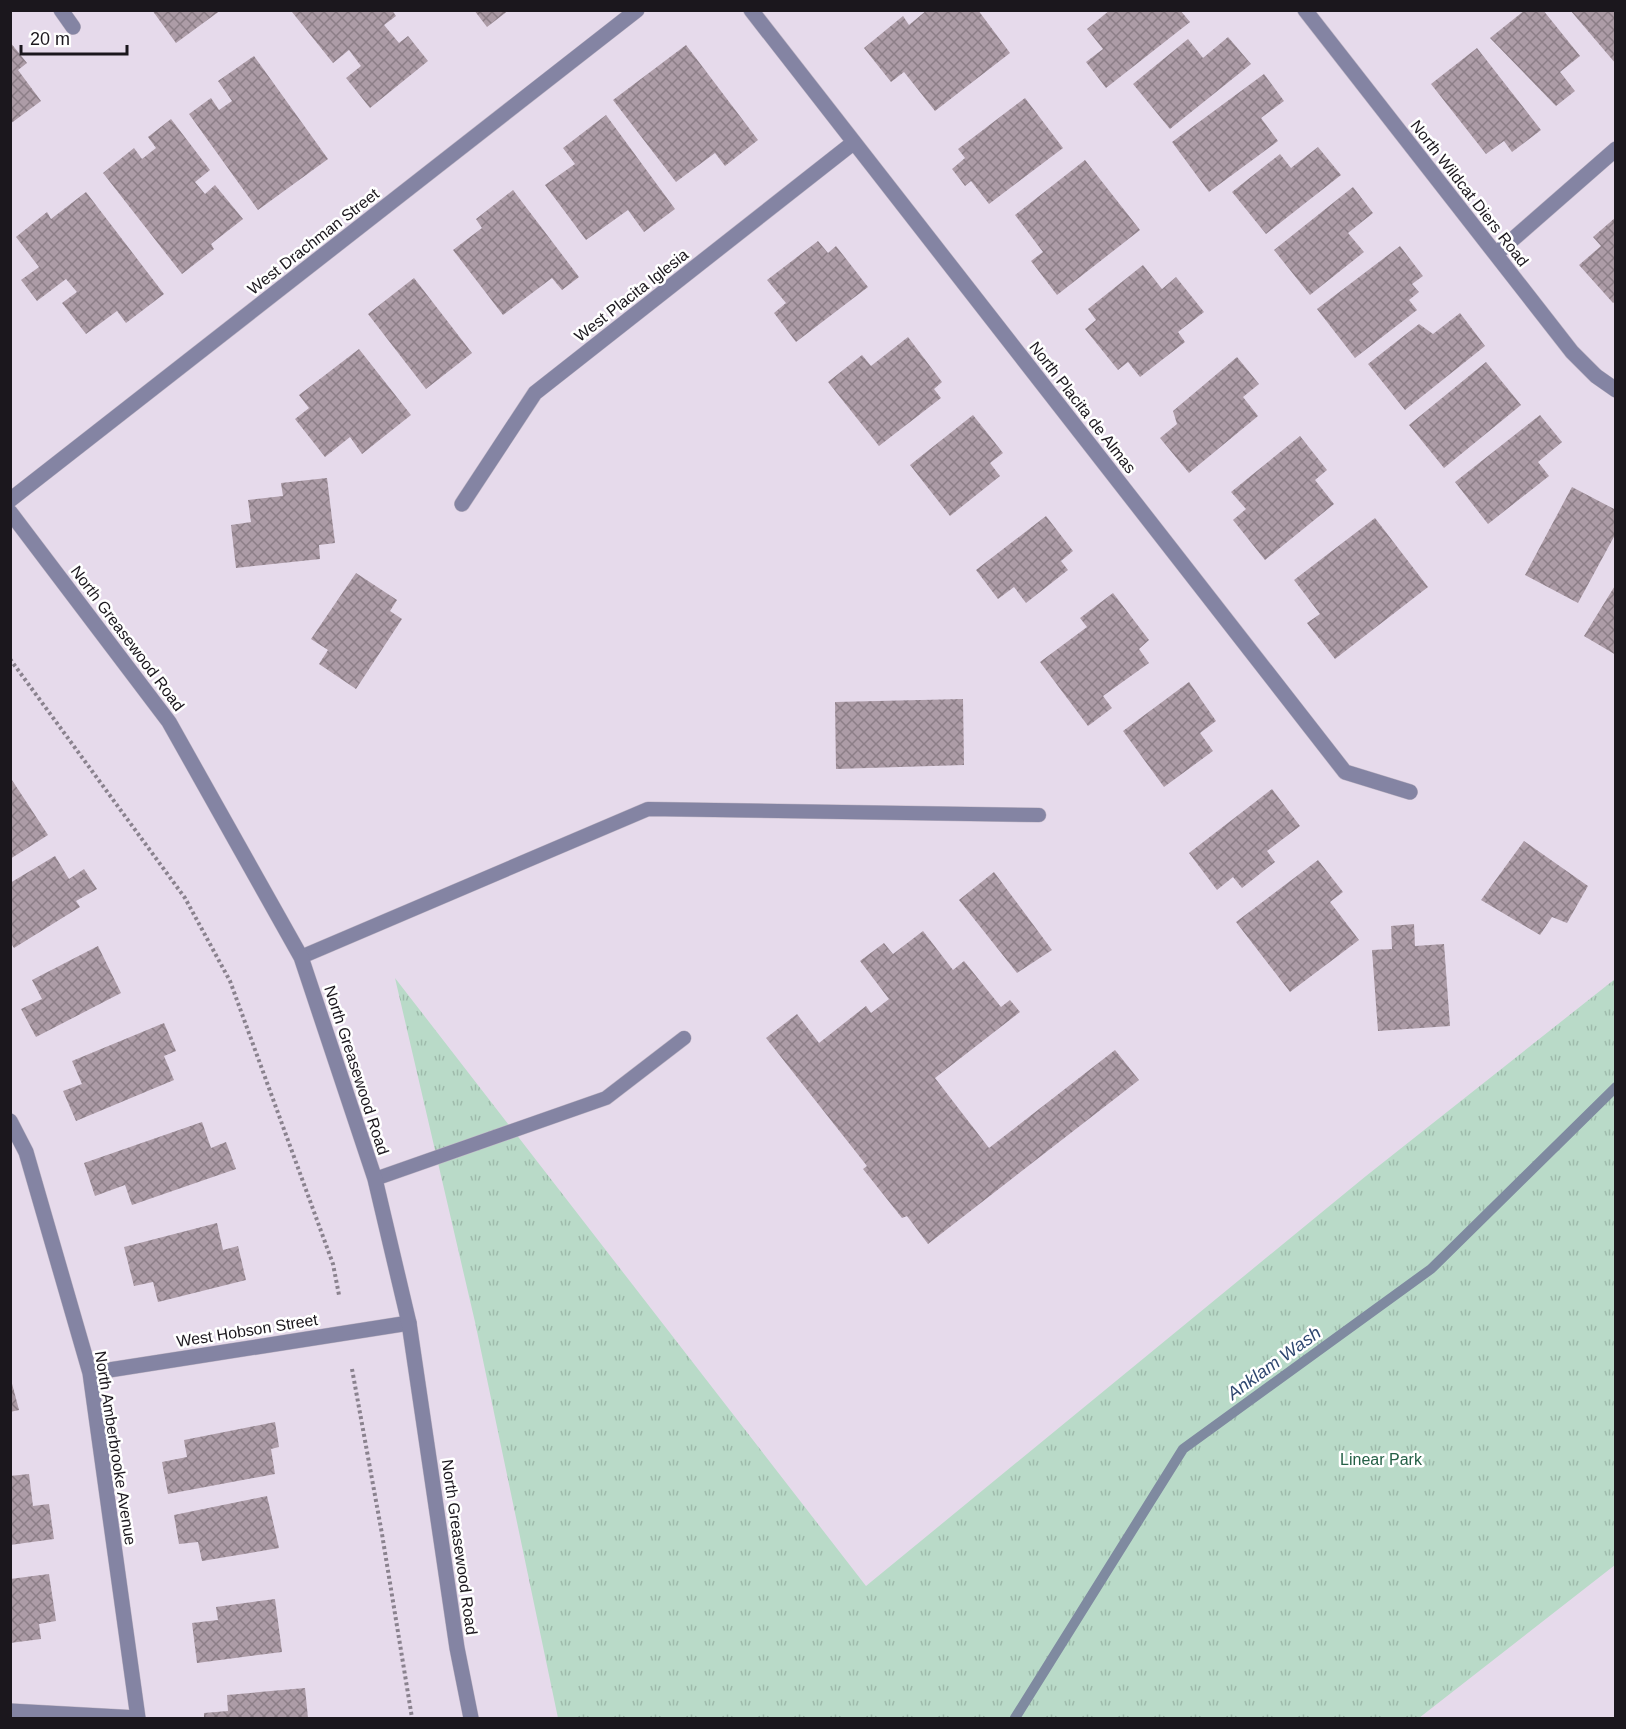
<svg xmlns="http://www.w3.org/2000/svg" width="1626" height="1729" font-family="Helvetica,sans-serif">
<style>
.park{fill:url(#park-tufts)}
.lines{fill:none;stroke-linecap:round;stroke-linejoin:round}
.stream{stroke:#7f8aa0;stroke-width:10}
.building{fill:url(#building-cross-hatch)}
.service-casing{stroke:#c1b7c6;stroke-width:15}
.minor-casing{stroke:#c1b7c6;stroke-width:16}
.tertiary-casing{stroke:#c1b7c6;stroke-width:16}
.path{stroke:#8a828e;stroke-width:4;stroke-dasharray:3 3;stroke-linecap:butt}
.service{stroke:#8484a3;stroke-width:14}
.minor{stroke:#8484a3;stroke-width:15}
.tertiary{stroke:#8484a3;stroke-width:15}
.labels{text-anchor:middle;stroke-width:5;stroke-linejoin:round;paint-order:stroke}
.street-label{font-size:16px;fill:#1b171d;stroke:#fff}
.park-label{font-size:16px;fill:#246046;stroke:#fff}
.water-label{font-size:18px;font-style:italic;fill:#2e466f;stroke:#fff}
</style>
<defs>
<pattern id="park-tufts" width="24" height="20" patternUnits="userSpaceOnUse" patternTransform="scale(1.5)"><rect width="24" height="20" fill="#b9dac8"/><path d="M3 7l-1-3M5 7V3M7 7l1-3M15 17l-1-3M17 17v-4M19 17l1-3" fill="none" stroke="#9ebaab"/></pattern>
<pattern id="building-cross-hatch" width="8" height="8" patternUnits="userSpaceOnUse" patternTransform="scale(1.5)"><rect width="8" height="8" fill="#ad9ca7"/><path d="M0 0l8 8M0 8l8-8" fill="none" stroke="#8c7e87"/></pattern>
</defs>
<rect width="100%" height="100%" fill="#e6daeb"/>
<path class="park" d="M395,978L866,1586L1366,1176L1615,979V1565L1419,1718H558L475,1322Z"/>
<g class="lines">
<path class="stream" d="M1015,1718L1183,1449L1431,1269L1616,1087"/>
</g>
<path class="building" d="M152,10H221L176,43Z
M294,10H392L396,16L384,25L399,43L408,36L428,61L370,108L346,78L361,66L349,50L333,63L292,12Z
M474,10H509L487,27Z
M927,10H978L1010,53L935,111L904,72L891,82L864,48L903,16L909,25Z
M1110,10H1180L1190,22L1106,88L1086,62L1103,49L1087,29Z
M1525,10H1543L1580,56L1560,72L1575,91L1556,106L1490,38Z
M1570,10H1616V64Z
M1228,37L1251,64L1170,129L1133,84L1188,39L1203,58Z
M10,42L27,63L18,70L41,101L10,124Z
M686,45L758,140L725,166L715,153L676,182L613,100Z
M1477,48L1541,130L1512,152L1504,141L1486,154L1431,84Z
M254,56L328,159L258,210L189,114L211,98L219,110L232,101L218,81Z
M1264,74L1284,101L1261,118L1278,141L1209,192L1172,142Z
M1025,98L1063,148L989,204L971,181L965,186L952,169L965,158L958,149Z
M606,115L675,209L644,232L628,210L586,240L545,185L575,164L563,148Z
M171,119L210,170L195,182L205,194L215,185L243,219L211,244L214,249L182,274L103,173L134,148L142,159L156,148L148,137Z
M1318,147L1341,175L1266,234L1232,192L1280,154L1291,168Z
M1085,160L1140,230L1057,295L1031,261L1043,252L1015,215Z
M1353,187L1373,213L1348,233L1364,252L1310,295L1274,250Z
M513,190L579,277L562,290L552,278L503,315L453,250L482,228L476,219Z
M86,192L164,294L126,323L117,311L86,334L62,303L77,292L66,279L37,301L21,280L39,267L16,237L47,212L51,219Z
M1616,217V301L1613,303L1579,265L1601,246L1593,237Z
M818,241L828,253L836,246L868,287L796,342L774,313L786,303L767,280Z
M1400,246L1423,276L1412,284L1419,292L1409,300L1417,310L1355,358L1317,309Z
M1143,265L1162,289L1176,277L1204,312L1178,332L1185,342L1140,377L1128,362L1118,370L1085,329L1096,320L1088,309Z
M414,278L472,353L426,389L368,314Z
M1460,313L1485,346L1405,410L1368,364L1419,324L1433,334Z
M908,337L942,382L934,389L941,398L879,446L828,382L862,355L871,366Z
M359,349L411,415L362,454L350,437L325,457L295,419L309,408L299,395Z
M1237,357L1259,384L1243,397L1258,416L1189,473L1160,438L1177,424L1173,411Z
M1486,362L1521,405L1444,468L1409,425Z
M973,415L1003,453L990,463L1000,476L950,516L910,465Z
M1540,415L1562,442L1538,462L1549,476L1488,524L1455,482Z
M1300,436L1327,470L1315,480L1334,504L1265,560L1233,520L1246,509L1231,492Z
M327,478L335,543L319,545L320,559L236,568L231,525L251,522L248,500L283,496L281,483Z
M1572,487L1616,510V533L1578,603L1525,575Z
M1046,516L1073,551L1061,561L1068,570L1026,603L1014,587L998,599L976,570Z
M1375,518L1428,587L1335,659L1307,623L1320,614L1294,580Z
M356,573L397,600L390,611L402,619L356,689L319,664L328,650L311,639Z
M1616,584V655L1584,636Z
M1113,593L1149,640L1139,649L1149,663L1103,696L1112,708L1088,726L1040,662L1087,627L1080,618Z
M1189,682L1216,721L1200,733L1213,751L1164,787L1123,731Z
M963,699L964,765L836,769L835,702Z
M10,777L48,835L10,859Z
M1272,789L1300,826L1267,851L1275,862L1242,888L1233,877L1217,890L1189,853Z
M1524,841L1588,886L1567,923L1552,917L1540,935L1481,900Z
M55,856L69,879L84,869L97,889L76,901L80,907L14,948L10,942V883Z
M1318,860L1343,892L1330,902L1359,940L1290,992L1236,922Z
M994,872L1052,950L1017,973L959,900Z
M1414,924L1415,946L1444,944L1450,1026L1378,1031L1372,950L1392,949L1391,926Z
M923,931L953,970L964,961L1001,1007L1010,1000L1020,1012L935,1078L989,1148L1115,1050L1139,1080L928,1244L907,1216L902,1218L863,1169L867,1166L766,1038L797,1014L819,1043L866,1006L871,1013L889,999L860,961L884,943L893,954Z
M98,946L121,993L36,1037L21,1009L42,999L32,980Z
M164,1023L176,1051L164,1056L174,1080L76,1121L63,1091L82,1084L72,1061Z
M202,1122L211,1148L226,1142L236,1169L132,1205L125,1185L95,1196L84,1163Z
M217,1223L223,1250L238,1246L246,1280L158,1302L153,1282L134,1286L124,1247Z
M10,1376L19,1410L10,1412Z
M275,1422L279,1447L271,1449L275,1474L168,1494L162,1462L187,1457L184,1440Z
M29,1474L33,1506L49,1504L54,1539L10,1545V1476Z
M267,1496L279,1548L202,1561L198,1542L179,1544L174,1515Z
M49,1574L56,1621L39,1624L41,1639L10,1643V1579Z
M275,1599L282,1652L197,1663L192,1623L218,1620L216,1607Z
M305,1688L308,1718H204V1713L228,1711L227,1695Z"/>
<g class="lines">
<defs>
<path id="service" d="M301,957L648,809L1039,815
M375,1179L606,1098L684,1038"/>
<path id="minor" d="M61,10L73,27
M751,10L1345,772L1410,792
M1305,10L1572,352L1596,376L1616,390
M1496,254L1616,149
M10,500L637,10
M462,504L535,393L853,143
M10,1121L26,1152L90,1373L138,1718
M90,1373L409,1323
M10,1711L138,1718"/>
<path id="tertiary" d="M10,512L169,722L301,957L375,1179L409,1323L457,1648L471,1718"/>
</defs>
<use href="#service" class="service-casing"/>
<use href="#minor" class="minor-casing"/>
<use href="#tertiary" class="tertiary-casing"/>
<path class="path" d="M10,659L185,898L230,981L333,1264L339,1295
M352,1369L382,1534L412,1718"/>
<use href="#service" class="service"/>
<use href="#minor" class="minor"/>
<use href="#tertiary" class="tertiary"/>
</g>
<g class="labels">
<g class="street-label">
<text transform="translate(1470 193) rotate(52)" y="6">North Wildcat Diers Road</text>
<text transform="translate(313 241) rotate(-38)" y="6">West Drachman Street</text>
<text transform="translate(631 295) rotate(-38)" y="6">West Placita Iglesia</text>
<text transform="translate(1083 407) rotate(52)" y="6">North Placita de Almas</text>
<text transform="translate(128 638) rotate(53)" y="6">North Greasewood Road</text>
<text transform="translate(357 1070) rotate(72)" y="6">North Greasewood Road</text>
<text transform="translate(247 1330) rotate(-9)" y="6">West Hobson Street</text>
<text transform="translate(116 1448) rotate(81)" y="6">North Amberbrooke Avenue</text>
<text transform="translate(460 1547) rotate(82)" y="6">North Greasewood Road</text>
</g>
<g class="park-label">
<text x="1381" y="1465">Linear Park</text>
</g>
<g class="water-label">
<text transform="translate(1274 1363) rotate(-36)" y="6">Anklam Wash</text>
</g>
</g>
<rect width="1626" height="1729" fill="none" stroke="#1b171d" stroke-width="24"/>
<path d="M21 45v9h106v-9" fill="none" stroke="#1b171d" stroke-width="3"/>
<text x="30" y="45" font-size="18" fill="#1b171d" stroke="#ffffff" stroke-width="4.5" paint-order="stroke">20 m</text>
</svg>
